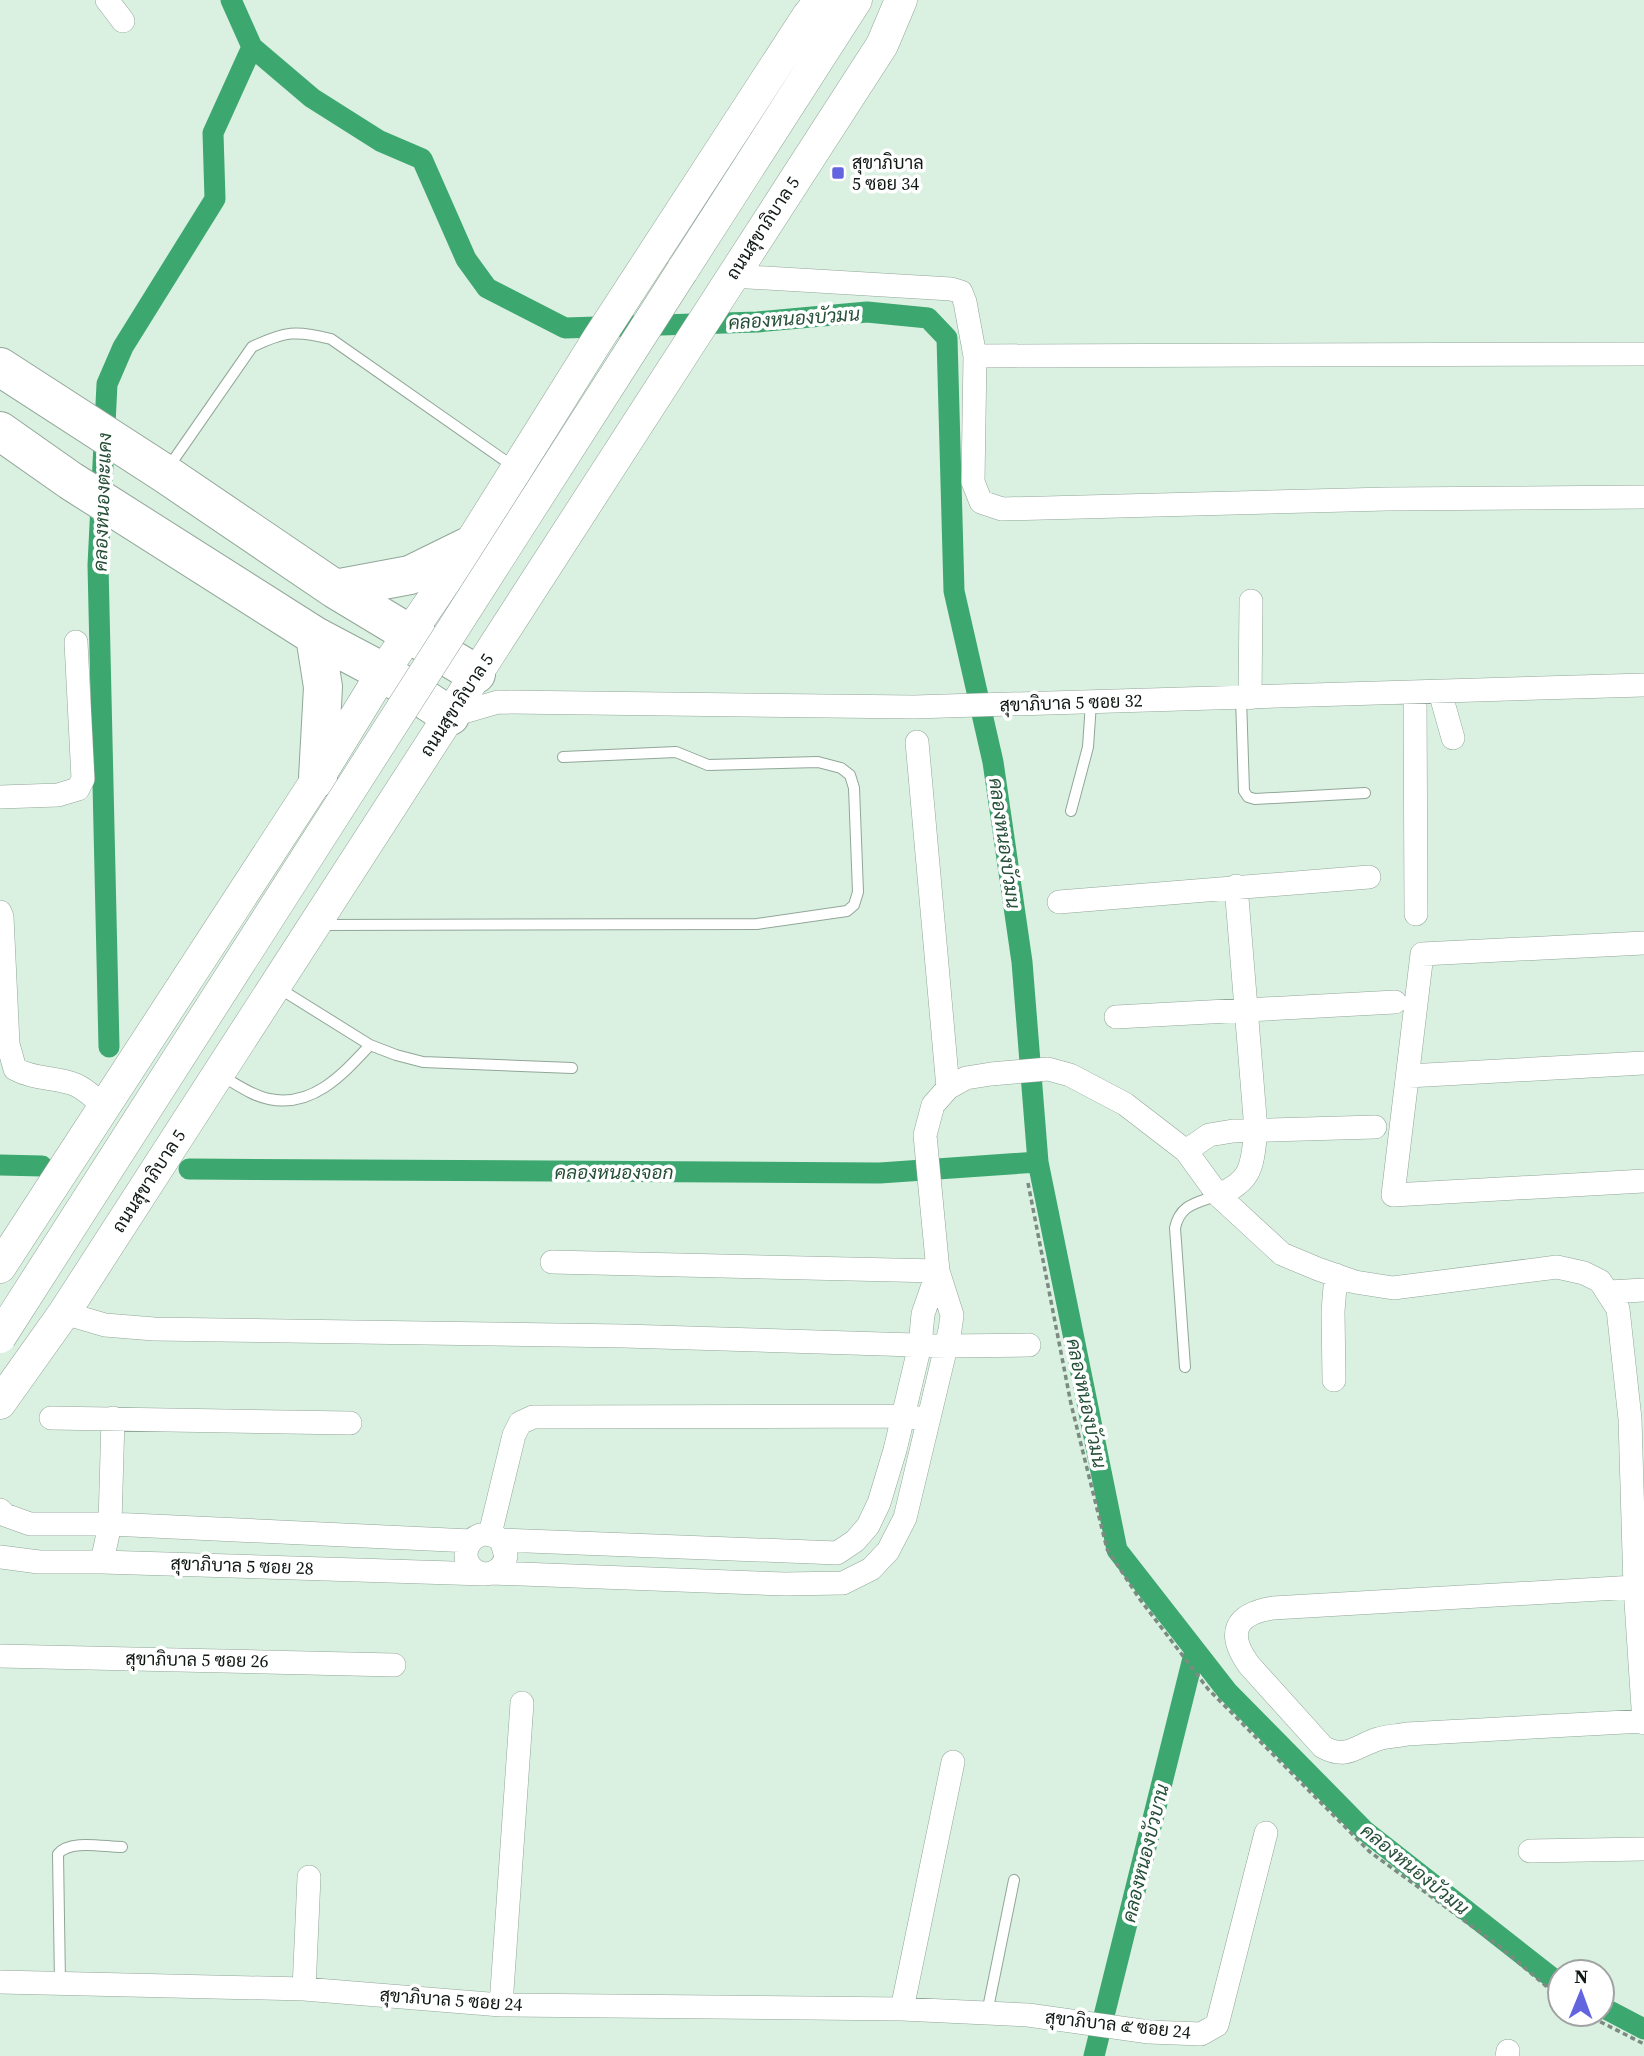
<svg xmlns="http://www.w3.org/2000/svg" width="1644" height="2056" font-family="'Source Serif 4',Sarabun,serif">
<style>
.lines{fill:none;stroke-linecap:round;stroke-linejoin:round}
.canal{stroke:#3da770;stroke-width:21}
.service-casing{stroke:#91a698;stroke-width:12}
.minor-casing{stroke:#91a698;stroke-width:24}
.secondary-casing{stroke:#91a698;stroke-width:33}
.motorway-casing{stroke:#91a698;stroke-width:40}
.path{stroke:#7c8b81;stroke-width:3.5;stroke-dasharray:5 3.5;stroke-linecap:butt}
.service{stroke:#fff;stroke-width:10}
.minor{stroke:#fff;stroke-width:23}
.secondary{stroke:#fff;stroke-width:32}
.motorway{stroke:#fff;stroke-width:38}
.secondary-bridge-casing{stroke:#91a698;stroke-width:33;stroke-linecap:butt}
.secondary-bridge{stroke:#fff;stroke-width:32}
.poi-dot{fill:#6365de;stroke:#fff;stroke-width:2.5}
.labels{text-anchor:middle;stroke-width:7;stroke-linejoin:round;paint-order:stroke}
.poi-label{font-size:18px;fill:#101813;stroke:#fff;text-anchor:start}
.street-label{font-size:18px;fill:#101813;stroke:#fff}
.water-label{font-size:19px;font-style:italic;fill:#254f37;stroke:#fff}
</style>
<rect width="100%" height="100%" fill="#daf1e2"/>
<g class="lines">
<path class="canal" d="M231,0L252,47L312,98L380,141L422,159L466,259L487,288L565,328L757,322L867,312L928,318L947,338L954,591L993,762L1022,962L1038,1162L1117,1550L1227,1691L1365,1831L1560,1984
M109,1047L98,565L107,384L123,347L215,199L213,133L252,47
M0,1165L42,1166
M189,1169L880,1173L1038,1162
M1602,2007L1644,2029
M1094,2056L1195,1650"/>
<defs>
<path id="service" d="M168,468L252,347C285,331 296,330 331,339L514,467
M1241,698L1244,791L1248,797L1255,799L1365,793
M1071,811L1088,747L1091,703
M321,925L757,924L847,911L854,905L858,892L854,788L850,775L841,768L818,762L708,765L676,752L563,757
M277,987L370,1045L396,1055L423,1062L572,1068
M220,1075C235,1083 252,1096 269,1099C313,1108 343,1074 370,1045
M1185,1367L1175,1228C1180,1204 1197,1203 1218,1195
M60,1983L58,1854C70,1839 104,1847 122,1847
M987,2013L1014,1880"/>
<path id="minor" d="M107,0L123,21
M732,276L951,289L961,292L965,302L975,356L973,482L981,502L1002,509L1387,499L1644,497
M975,356L1644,354
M1440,692L1453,738
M1415,693L1416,914
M1250,698L1251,601
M450,716L498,702L914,707L1644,685
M917,742L948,1088
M0,797L58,795L78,789L83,779L76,642
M1059,902L1369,877
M0,912L2,917L8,1044L15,1069C35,1080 58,1077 76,1085C87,1090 95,1099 104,1106
M1644,943L1422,954L1393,1195L1644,1181
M1116,1017L1395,1002
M1408,1076L1644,1063
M1186,1151L1209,1135L1233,1131L1375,1127
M1218,1195C1253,1181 1252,1165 1256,1130L1236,886
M552,1262L938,1271
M1609,1292L1644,1290
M64,1313L105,1325L154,1329L624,1336L947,1346L1029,1345
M1334,1380L1333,1311L1336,1275
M51,1418L350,1423
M0,1510L5,1515L30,1524H110L471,1541
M490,1534L514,1435L520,1423L533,1417L903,1416L918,1418
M501,1540L837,1553L855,1541L868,1526L879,1503L895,1450L920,1345L923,1314L938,1271
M0,1557L39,1562H102L484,1574C496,1574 504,1567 506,1556L501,1540C471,1518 449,1566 484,1574
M102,1562L110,1524L113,1418
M492,1573L785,1584L843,1583L871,1569L888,1551L905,1518L950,1330L952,1315L938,1271L925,1135L933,1105L948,1088L966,1078L991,1074L1048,1069L1070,1075L1125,1104L1186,1151L1218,1195L1282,1254L1318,1269L1355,1282L1393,1288L1557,1267L1584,1273L1600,1281L1618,1309L1630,1419L1635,1587L1644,1723
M1635,1587L1273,1608C1235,1614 1226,1633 1249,1665L1323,1747C1347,1760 1356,1746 1378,1739C1387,1736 1398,1736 1407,1734L1644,1721
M0,1656L394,1665
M1530,1851L1644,1849
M0,1982L304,1989L501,2005L902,2009L1028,2015L1149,2032L1201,2034L1217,2025L1266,1833
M304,1989L309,1877
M501,2005L522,1703
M902,2009L953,1762
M1507,2056L1508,2051"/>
<path id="secondary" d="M682,271L856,0
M0,1267L318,778L383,672L461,558L598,339L808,16L821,0
M0,1403L64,1313L882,45L901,0"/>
<path id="motorway" d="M0,367L164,473L335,589L476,674
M0,431L71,481L315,636L383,672L450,716
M335,589L410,575L467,547
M315,636L323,687L318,778"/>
</defs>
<use href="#service" class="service-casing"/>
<use href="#minor" class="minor-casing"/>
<use href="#secondary" class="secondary-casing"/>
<use href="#motorway" class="motorway-casing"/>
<path class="path" d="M1028,1183L1071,1404L1107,1549L1139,1598L1208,1689L1370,1852L1499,1946L1560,1998
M1585,2014L1644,2044"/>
<use href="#service" class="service"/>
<use href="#minor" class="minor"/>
<use href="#secondary" class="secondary"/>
<use href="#motorway" class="motorway"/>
<defs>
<path id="secondary-bridge" d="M0,1337L682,271"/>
</defs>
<use href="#secondary-bridge" class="secondary-bridge-casing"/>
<use href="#secondary-bridge" class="secondary-bridge"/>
</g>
<rect class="poi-dot" x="831" y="166" width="14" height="14" rx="3.5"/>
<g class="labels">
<g class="poi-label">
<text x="852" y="169">สุขาภิบาล<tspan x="852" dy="21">5 ซอย 34</tspan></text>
</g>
<g class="street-label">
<text transform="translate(763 228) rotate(-57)" y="6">ถนนสุขาภิบาล 5</text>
<text transform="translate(1071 703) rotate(-2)" y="6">สุขาภิบาล 5 ซอย 32</text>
<text transform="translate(457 705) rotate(-57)" y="6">ถนนสุขาภิบาล 5</text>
<text transform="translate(149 1181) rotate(-57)" y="6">ถนนสุขาภิบาล 5</text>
<text transform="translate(242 1566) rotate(2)" y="6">สุขาภิบาล 5 ซอย 28</text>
<text transform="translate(197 1660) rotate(1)" y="6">สุขาภิบาล 5 ซอย 26</text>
<text transform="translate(451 2000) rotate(4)" y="6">สุขาภิบาล 5 ซอย 24</text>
<text transform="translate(1118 2025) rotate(6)" y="6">สุขาภิบาล ๕ ซอย 24</text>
</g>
<g class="water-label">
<text transform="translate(794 318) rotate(-4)" y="7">คลองหนองบัวมน</text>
<text transform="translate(102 502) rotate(-88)" y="7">คลองหนองตะแคง</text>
<text transform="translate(1005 843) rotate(82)" y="7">คลองหนองบัวมน</text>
<text x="614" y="1179">คลองหนองจอก</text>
<text transform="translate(1087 1403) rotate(78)" y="7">คลองหนองบัวมน</text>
<text transform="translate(1145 1853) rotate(-76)" y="7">คลองหนองบัวบาน</text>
<text transform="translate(1415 1869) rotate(39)" y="7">คลองหนองบัวมน</text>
</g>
</g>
<g transform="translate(1581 1993) rotate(1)"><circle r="33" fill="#ffffff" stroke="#9fa3a1" stroke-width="2"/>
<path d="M0-5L12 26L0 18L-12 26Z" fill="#6365de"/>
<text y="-10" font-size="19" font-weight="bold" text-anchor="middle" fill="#101813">N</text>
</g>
</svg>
